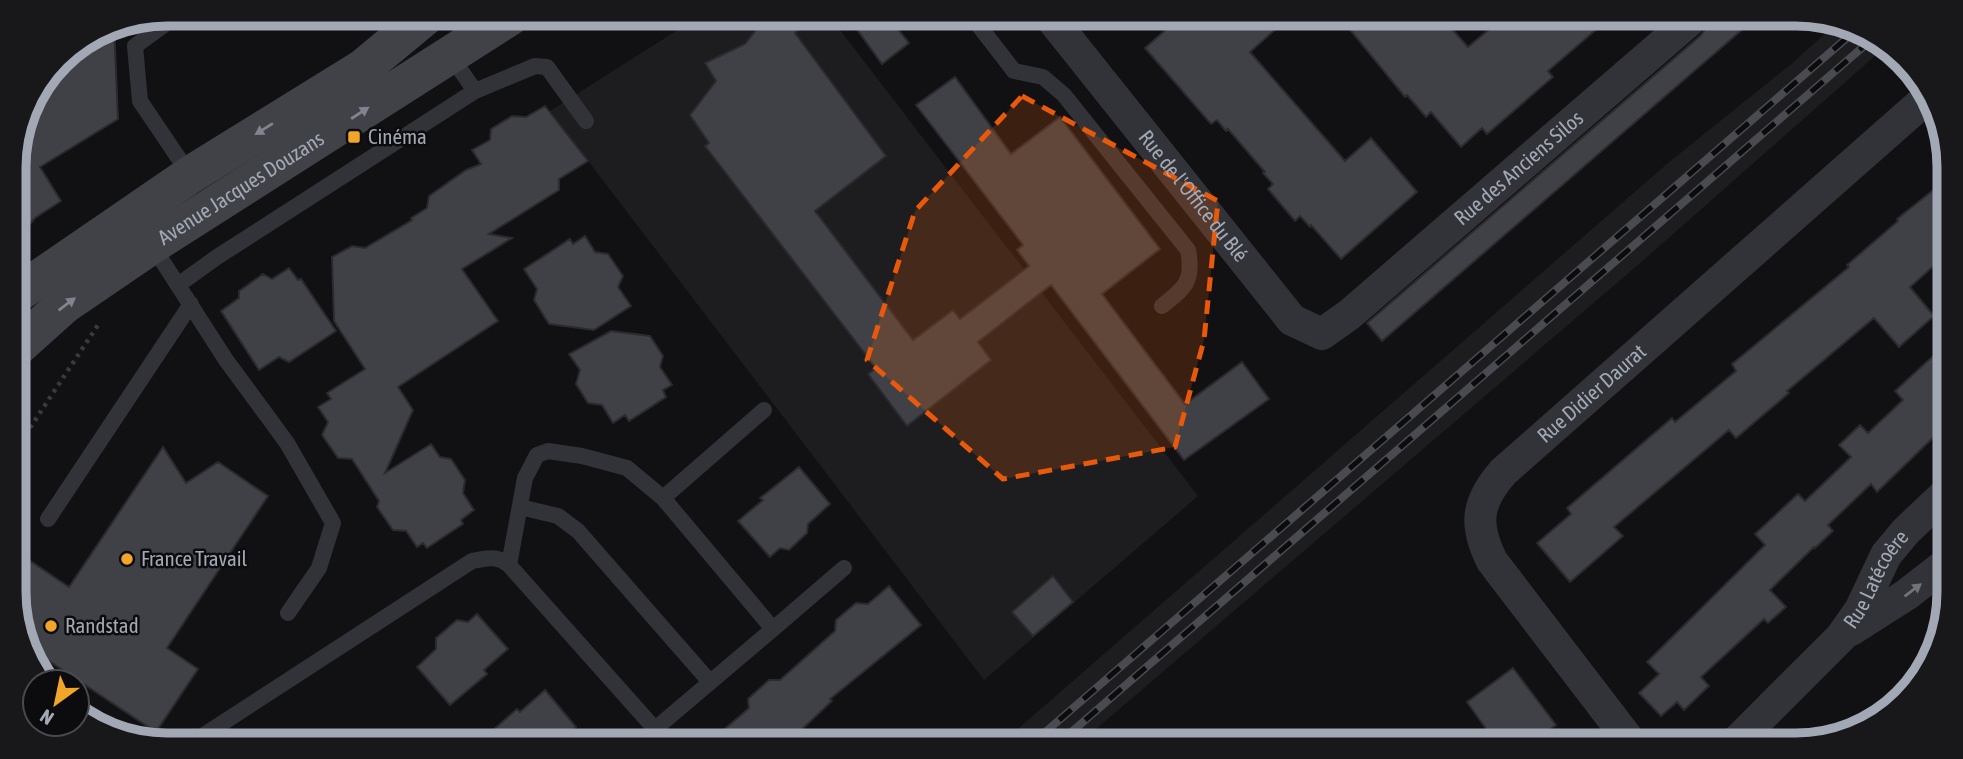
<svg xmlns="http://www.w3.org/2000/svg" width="1963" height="759" font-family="'Asap Condensed',sans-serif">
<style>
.built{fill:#1d1d20}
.building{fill:#404146;stroke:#2b2b2f;stroke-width:2}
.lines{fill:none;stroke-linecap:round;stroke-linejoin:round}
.path{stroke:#383a3f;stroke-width:4.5;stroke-dasharray:3.5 5;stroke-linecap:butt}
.service{stroke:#323338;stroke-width:16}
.minor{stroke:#323338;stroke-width:32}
.secondary{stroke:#404248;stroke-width:38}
.rail-casing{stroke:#494b51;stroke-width:8}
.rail{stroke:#0c0c0e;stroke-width:5;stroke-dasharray:16;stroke-linecap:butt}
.oneway{fill:#80848e}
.oneway2{fill:#70737c}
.marked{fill:#e8590c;fill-opacity:0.2;stroke:#e8590c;stroke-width:5;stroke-dasharray:14 9;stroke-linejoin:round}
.poi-dot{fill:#f2a629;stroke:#0c0c0e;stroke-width:2.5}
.labels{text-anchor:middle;stroke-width:5;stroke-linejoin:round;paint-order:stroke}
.poi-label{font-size:21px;fill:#a2a8b4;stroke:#0c0c0e;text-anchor:start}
.street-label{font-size:21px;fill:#a2a8b4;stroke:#0c0c0e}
.rim{fill:none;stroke:#a2a8b4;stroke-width:9}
</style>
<rect width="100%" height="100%" fill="#111113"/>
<path class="built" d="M698,17H830L1198,496L984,680L550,111Z
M1838,22H1845L1884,48L1638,265L1082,741H1004L1668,163L1790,65Z"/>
<path class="building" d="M766,17H815L795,33L886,156L815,211L913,340L953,310L960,319L1029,266L1017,250L1023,245L916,105L955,77L1011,154L1060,117L1160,249L1102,294L1185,404L1242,362L1269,399L1184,460L1051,285L978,342L991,360L907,426L868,374L876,368L705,146L709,143L690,115L716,81L705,63L745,44Z
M848,17L889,18L909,43L882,64Z
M1178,19L1286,20L1250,52L1345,161L1371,138L1417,192L1341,259L1311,225L1310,227L1300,216L1295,221L1268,189L1273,184L1263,173L1265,172L1228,129L1226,131L1217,120L1211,124L1145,48Z
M1342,20H1444L1468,47L1499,21H1606L1548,71L1553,77L1487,134L1482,128L1461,147L1431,112L1426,117L1407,95L1405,97Z
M1711,22H1751L1382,341L1367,323L1700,36Z
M114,25L118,119L40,167L61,201L35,218L15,242L14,157L30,100L66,52Z
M545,106L588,161L559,179V190L489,234L512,238L462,269L498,321L398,387L413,410L385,473L431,444L440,457L451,459L465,480L463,493L474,510L461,520L463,524L427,548L423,543L417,547L406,531L393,530L377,507L379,501L352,459L338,458L322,435L328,422L318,407L331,399L327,393L365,369L334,321L332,257L352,246L365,248L412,220L411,218L427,208L429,196L466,170L481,164L472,150L490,140L491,129L512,116L526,117Z
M1947,179L1946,255L1910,287L1934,316L1899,347L1874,318L1787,391L1789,393L1736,438L1729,430L1614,527L1623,536L1570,582L1537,543L1571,514L1567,508L1672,418L1675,422L1736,371L1732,364L1849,267L1847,265L1898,221L1897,219Z
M585,236L595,252L608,254L623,276L618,287L631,306L594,330L549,324L534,300L537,289L524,269L570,239L573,244Z
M289,268L298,280L301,279L336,331L289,362L279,357L259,370L221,311L239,298V291L263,274L272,279Z
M611,331L650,336L663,356L660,367L672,385L663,390L666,397L629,421L625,415L613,423L602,405L588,403L576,384L580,370L569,354Z
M1945,345L1944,427L1877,492L1871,484L1828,525L1833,531L1815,548L1814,547L1770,590L1786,607L1768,623L1764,619L1701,677L1709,686L1684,710L1677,702L1661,716L1639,693L1659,674L1647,662L1765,545L1755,534L1798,494L1805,501L1851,457L1839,445L1860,425L1868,433L1903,400L1895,391Z
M163,447L186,483L218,462L268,496L167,648L198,669L156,732L31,649L17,621V552L69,587Z
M799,467L830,504L808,524L807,533L789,550L780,548L770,557L738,521L763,500L760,498Z
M1053,576L1073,602L1033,636L1012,612Z
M889,586L921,625L830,699L832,701L798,733L795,730L783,740H712L749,708L748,699L769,680H780L835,631L836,620L856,603L868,604Z
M477,614L508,649L484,670L487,674L450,705L417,667L436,649V638L457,620L468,622Z
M1513,668L1556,725L1531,743H1496L1467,702Z
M545,690L576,727L562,739L484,738L517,709L520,712Z"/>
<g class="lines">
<path class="path" d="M16,449L98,325"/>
<path class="service" d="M179,14L135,46L140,101L190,175
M973,18L1014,71L1043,77L1064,95L1188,250C1194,281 1185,288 1162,306
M450,55L475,91
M152,245L226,360L287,443L333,523L319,568L288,613
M178,285L217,257L475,91L535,66L547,67L586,121
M663,498L764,410
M520,507L558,516L578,531L710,682
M48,519L191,304
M773,629L844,568
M201,737L472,561C487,558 497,555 509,565L655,729L773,629L663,498L627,468L582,456L548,451L537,455L525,478L509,565"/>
<g class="minor">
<path id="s1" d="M1051,18L1292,320L1322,334L1350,314L1688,22"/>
<path d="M1851,630L1906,595L1942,567"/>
<path id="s2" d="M1632,744L1492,561C1474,525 1476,503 1503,472L1926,99"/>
<path id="s3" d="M1734,744L1841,637L1860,610L1886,555L1906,531L1943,496"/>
</g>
<g class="secondary">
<path d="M15,295L190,175L363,68L427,15"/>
<path id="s4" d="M15,349L64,305L152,245L511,16"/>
</g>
<defs>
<path id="rail" d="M1035,741L1856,30
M1061,741L1871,40"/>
</defs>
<use href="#rail" class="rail-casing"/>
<use href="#rail" class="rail"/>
</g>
<defs><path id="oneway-solid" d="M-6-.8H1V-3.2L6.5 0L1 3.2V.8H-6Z" transform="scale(1.75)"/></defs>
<g class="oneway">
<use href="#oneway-solid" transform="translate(360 113) rotate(-33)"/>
<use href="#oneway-solid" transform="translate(264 129) rotate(148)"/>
<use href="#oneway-solid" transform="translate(67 304) rotate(-37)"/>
</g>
<use class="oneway2" href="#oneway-solid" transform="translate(1913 590) rotate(-37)"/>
<path class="marked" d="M1022,96L1218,201L1204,340L1175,447L1003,479L867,360L915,211Z"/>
<g class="poi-dot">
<rect x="347" y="130" width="14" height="14" rx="3.5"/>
<circle cx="127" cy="559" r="7"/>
<circle cx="51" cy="626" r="7"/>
</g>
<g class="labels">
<g class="poi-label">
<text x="368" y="144">Cinéma</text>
<text x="141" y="566">France Travail</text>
<text x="65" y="633">Randstad</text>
</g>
<g class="street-label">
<text dy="7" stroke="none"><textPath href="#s1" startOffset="677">Rue des Anciens Silos</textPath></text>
<text dy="7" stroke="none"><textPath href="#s4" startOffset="278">Avenue Jacques Douzans</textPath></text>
<text dy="7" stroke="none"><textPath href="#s1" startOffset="228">Rue de l'Office du Blé</textPath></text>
<text dy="7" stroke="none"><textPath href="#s2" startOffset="446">Rue Didier Daurat</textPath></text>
<text dy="7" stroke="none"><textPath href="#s3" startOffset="219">Rue Latécoère</textPath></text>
</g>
</g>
<path d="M0 0H1963V759H0ZM167 26H1796A141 141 0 0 1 1937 167V592A141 141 0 0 1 1796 733H167A141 141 0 0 1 26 592V167A141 141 0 0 1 167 26Z" fill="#18181b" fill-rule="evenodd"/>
<path class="rim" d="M167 26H1796A141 141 0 0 1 1937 167V592A141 141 0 0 1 1796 733H167A141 141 0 0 1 26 592V167A141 141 0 0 1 167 26Z"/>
<g transform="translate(56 703) rotate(213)"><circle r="33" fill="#0c0c0e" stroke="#484a50" stroke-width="2"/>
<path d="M0-5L12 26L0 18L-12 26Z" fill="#f2a629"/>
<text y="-10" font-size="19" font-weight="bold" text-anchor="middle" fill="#a2a8b4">N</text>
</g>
</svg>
